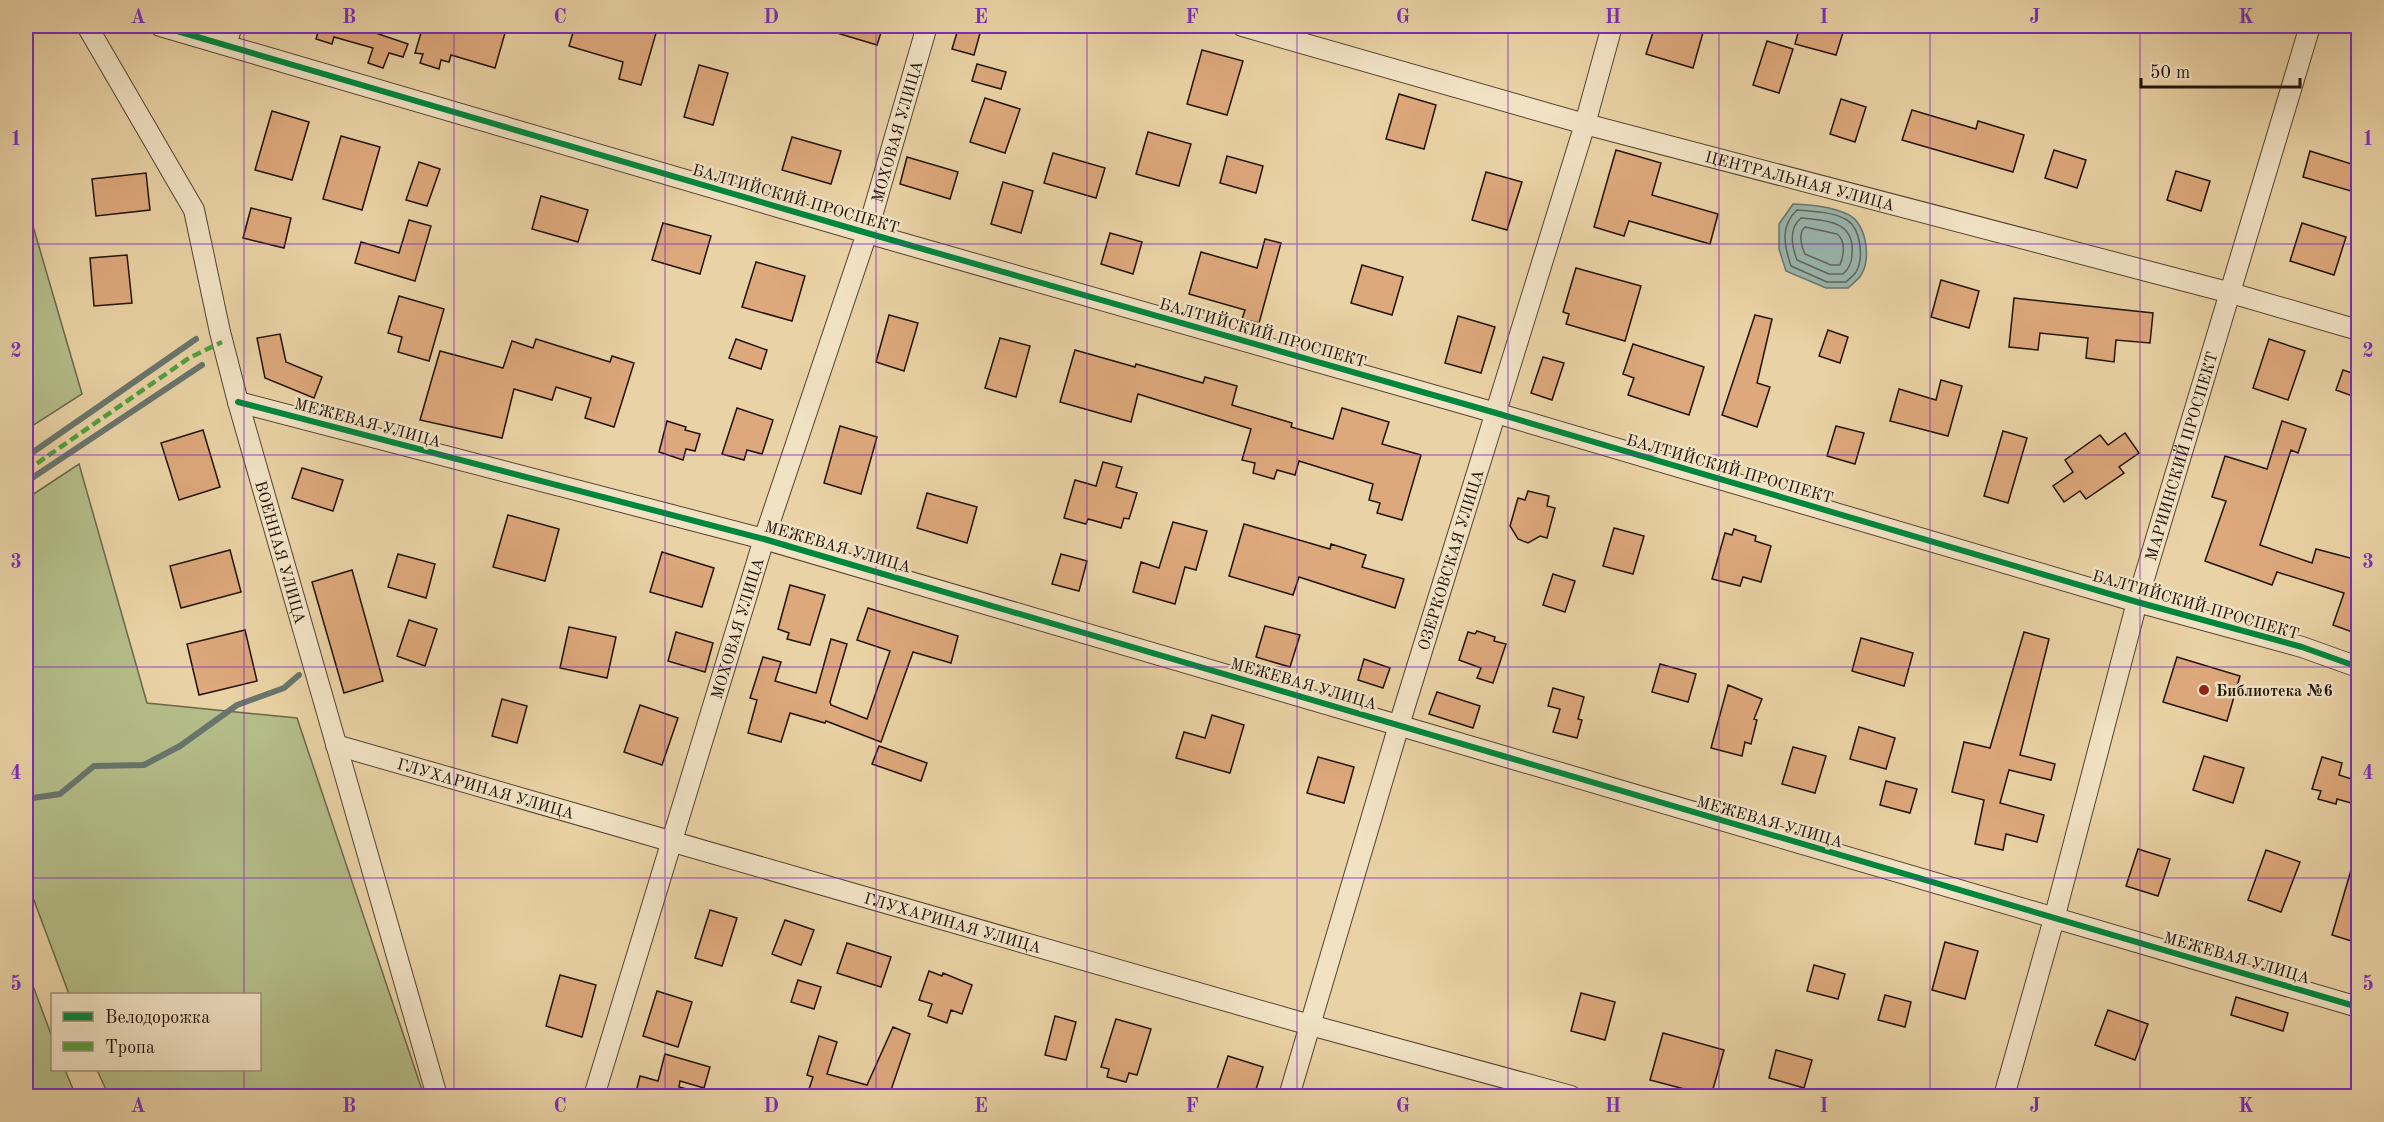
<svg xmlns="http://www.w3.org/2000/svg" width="2384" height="1122" font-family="'Old Standard TT',serif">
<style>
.green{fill:#b4bd88;stroke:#6b6848;stroke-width:1.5}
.water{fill:#99b6ae;stroke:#69756c;stroke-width:1.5}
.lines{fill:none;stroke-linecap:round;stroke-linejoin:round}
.shore{stroke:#5e645b;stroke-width:1.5}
.stream{stroke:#69756c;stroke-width:6}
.building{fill:#dda87b;stroke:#221308;stroke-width:1.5}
.street-casing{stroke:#54432f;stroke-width:22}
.street{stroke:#f1e2c4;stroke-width:20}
.quiet{stroke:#50a03e;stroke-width:4.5;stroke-dasharray:9 4.5;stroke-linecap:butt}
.cycleway-casing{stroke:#f1e2c4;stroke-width:10}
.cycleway{stroke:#00873e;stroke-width:6}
.grid{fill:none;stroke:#7b2cbf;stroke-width:1.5;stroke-opacity:0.55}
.poi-dot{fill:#8f2418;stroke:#f1e2c4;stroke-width:2}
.labels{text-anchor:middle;stroke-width:5;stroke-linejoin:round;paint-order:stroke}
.street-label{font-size:16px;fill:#221308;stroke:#f1e2c4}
.poi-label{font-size:16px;font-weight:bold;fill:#221308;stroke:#f1e2c4;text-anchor:start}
.neatline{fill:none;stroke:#7b2cbf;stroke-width:2}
.grid-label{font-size:20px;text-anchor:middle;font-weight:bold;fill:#7b2cbf}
</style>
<rect width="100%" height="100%" fill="#e9d2a5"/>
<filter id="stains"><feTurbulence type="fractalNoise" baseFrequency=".00333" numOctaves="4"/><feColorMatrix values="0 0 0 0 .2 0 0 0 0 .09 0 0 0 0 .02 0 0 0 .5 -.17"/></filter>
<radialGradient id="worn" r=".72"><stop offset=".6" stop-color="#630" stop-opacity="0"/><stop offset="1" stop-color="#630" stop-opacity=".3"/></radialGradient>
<path class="green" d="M26,202L82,394L26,430Z
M79,464L147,703L297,718L424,1096H109L97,1070H260V994H69L26,879V499Z
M26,967L52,1037V1070H65L76,1096H26Z"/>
<path class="water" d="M1793,204C1811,205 1830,206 1847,214C1866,221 1872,259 1861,275C1858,280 1852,284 1848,288H1826L1786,271L1779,249V224Z"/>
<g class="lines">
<path class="shore" d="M1797,210C1812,211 1834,212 1847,220C1861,229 1864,258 1856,272C1854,275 1849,279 1846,282H1827L1791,266C1784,245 1780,226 1797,210Z
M1801,218C1825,220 1855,221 1852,253C1852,262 1850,268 1843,274H1829L1797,260C1792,246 1788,229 1801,218Z
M1805,227L1837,234C1846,241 1844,255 1840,265H1831L1805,254C1801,246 1798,233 1805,227Z"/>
<path class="stream" d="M26,457L196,339
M32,478L202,365
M26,799L60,794L94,766L144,765L180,746L237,705L284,688L299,675"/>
</g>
<path class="building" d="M312,26H355L408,44L403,57L389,53L383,68L368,63L373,48L334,37L332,44L316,39L318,32L311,30Z
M423,26H507L495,68L451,55L449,62L441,60L439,69L420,63L423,54L415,53Z
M575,26H658L641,85L619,79L623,62L569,46Z
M828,26H883L877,45L827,30Z
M959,26H982L974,55L952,49Z
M1655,26H1691L1704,29L1693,68L1646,54Z
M1800,26H1845L1836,55L1795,44Z
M1767,41L1793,49L1779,93L1753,85Z
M1202,50L1243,61L1227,115L1187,104Z
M977,64L1006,72L1001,89L972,81Z
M699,65L728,73L713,125L684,117Z
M1399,94L1436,105L1424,149L1386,139Z
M985,98L1020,109L1005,153L970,142Z
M1841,99L1866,107L1855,142L1830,134Z
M1912,110L1976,129L1978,121L2024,135L2013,172L1902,140Z
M272,111L309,122L292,180L255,170Z
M1148,132L1191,144L1179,186L1136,174Z
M341,136L380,147L362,210L323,199Z
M792,137L841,151L831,184L782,170Z
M1616,150L1661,163L1652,195L1718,214L1710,244L1629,221L1624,236L1594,227Z
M2054,150L2086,160L2077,188L2045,178Z
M2310,151L2358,166V193L2303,177Z
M1053,153L1105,168L1096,198L1044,183Z
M1227,156L1263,166L1256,193L1220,183Z
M907,157L958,172L950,199L900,184Z
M419,162L440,169L427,206L406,200Z
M2176,171L2210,181L2201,211L2167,200Z
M1486,172L1522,182L1507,230L1472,220Z
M146,173L150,210L96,216L92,179Z
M1003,182L1033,191L1021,233L991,224Z
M541,196L588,210L578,242L532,229Z
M251,208L291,218L284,248L243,238Z
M409,220L431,226L415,281L355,263L361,242L399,253Z
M663,223L711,236L700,274L652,260Z
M2302,223L2346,237L2334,275L2290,261Z
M1110,233L1142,242L1133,274L1101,264Z
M1265,239L1281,243L1259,323L1242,319L1245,310L1189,294L1201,252L1257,268Z
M127,255L132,303L94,306L90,258Z
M756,262L805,276L792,321L742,307Z
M1362,265L1403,277L1392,315L1351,303Z
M1576,268L1641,286L1625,341L1566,324L1569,314L1563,312Z
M1941,280L1979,291L1969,328L1931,317Z
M399,296L444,309L429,361L398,352L402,337L388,333Z
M2014,298L2153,313L2150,343L2116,340L2114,362L2086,358L2088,338L2040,333L2038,350L2009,347Z
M889,315L918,323L904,371L876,362Z
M1755,315L1772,319L1757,383L1770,387L1757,427L1722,415Z
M1458,316L1495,327L1481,373L1445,363Z
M1828,330L1848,337L1840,363L1819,356Z
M280,334L286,362L322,377L314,398L265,378L257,338Z
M1000,338L1030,346L1016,397L985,388Z
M536,339L610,362L612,356L634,363L614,427L585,418L591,398L556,387L552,400L514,389L502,438L420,420L440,351L503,368L512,341L533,348Z
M736,339L767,350L761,369L729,358Z
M2269,339L2305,351L2288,400L2253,388Z
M1633,344L1704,367L1689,415L1628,395L1634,378L1623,374Z
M1075,350L1135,367L1136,364L1203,383L1205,377L1237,386L1232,405L1292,423L1291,427L1333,439L1342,408L1389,422L1382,444L1421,455L1402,520L1377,513L1380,503L1369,500L1373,484L1299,461L1295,475L1277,470L1274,479L1253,473L1255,463L1242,460L1251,429L1138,394L1131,422L1060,402Z
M1543,357L1564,363L1552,400L1531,393Z
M2343,370L2358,375V398L2336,390Z
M1941,380L1962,386L1948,436L1890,421L1899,389L1936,400Z
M737,408L773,420L762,454L747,450L744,460L722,454Z
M667,421L686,427L685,430L700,434L695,451L686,449L683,460L659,452Z
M2282,421L2306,429L2298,453L2291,450L2260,545L2312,563L2316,549L2358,560V634L2333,625L2344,593L2277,572L2272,585L2205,561L2226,501L2212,497L2225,456L2267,469Z
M840,426L877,437L861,494L824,483Z
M1836,426L1864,433L1855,464L1827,456Z
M203,430L220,487L179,500L161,443Z
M2003,431L2027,438L2008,503L1984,496Z
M2125,433L2139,453L2119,467L2124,473L2086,499L2080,491L2064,502L2053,486L2073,472L2065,460L2100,435L2108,445Z
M1103,462L1122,467L1116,487L1137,493L1129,519L1124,518L1121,528L1088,519L1086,524L1064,518L1075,480L1096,486Z
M302,468L343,480L333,511L292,498Z
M1528,491L1549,496L1547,506L1555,508L1547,538L1540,536L1528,543L1518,539L1510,526L1518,498L1525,500Z
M927,493L977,507L967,543L917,528Z
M508,515L559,529L545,581L493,567Z
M1173,522L1207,531L1196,570L1185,567L1175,604L1133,592L1141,562L1159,568Z
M1244,524L1330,549L1331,544L1366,555L1362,567L1404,579L1395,608L1299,577L1293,595L1229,576Z
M1614,528L1644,536L1633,574L1603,566Z
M1734,529L1756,536L1755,541L1771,546L1761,582L1743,577L1740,586L1712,579L1725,533L1732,535Z
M230,550L241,592L181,608L170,566Z
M662,552L714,568L702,607L650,592Z
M398,554L435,564L426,598L388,587Z
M1061,554L1087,561L1079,591L1052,584Z
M352,570L383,681L344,693L312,582Z
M1553,574L1575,581L1565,612L1543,605Z
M790,585L825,595L810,645L787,639L789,633L778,629Z
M868,608L958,636L951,663L913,652L881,742L826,721L825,723L790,713L781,742L748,733L757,700L750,698L763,657L781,662L775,681L816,693L831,639L847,644L830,702L831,705L867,719L890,651L857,640Z
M409,620L437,629L425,666L397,656Z
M1265,626L1300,635L1290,667L1256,657Z
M569,627L616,637L607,678L560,668Z
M245,630L257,681L199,695L187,644Z
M1477,631L1495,637L1494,641L1506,644L1493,683L1477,678L1481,668L1459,660L1468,632L1475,634Z
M676,632L713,643L705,672L668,661Z
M2024,632L2049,639L2020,755L2055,764L2051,780L2009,770L2000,803L2044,815L2037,842L2006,834L2003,850L1975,844L1984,800L1952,792L1964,742L1990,748Z
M1861,638L1913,653L1904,686L1852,671Z
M2177,657L2240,676L2227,721L2163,702Z
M1364,659L1390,668L1383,688L1358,680Z
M1660,664L1696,674L1688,702L1652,692Z
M1728,685L1762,699L1754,719L1757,720L1751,744L1745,742L1742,756L1711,748Z
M1553,688L1584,697L1578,719L1582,720L1577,738L1553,732L1560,709L1548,706Z
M1437,692L1480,706L1473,728L1429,714Z
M502,699L527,706L517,743L492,736Z
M640,705L678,718L662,765L624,752Z
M1212,715L1244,725L1230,773L1176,758L1184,732L1205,738Z
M1859,727L1895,738L1886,769L1850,759Z
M879,746L927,763L921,781L872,764Z
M1793,747L1826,756L1815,793L1782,784Z
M2204,756L2244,768L2233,803L2193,790Z
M1318,757L1354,767L1344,803L1307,793Z
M2322,757L2342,763L2339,775L2358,781V805L2337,799L2336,804L2318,799L2321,791L2312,789Z
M1886,781L1917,789L1910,813L1880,805Z
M2138,849L2170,859L2158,896L2126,886Z
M2266,850L2300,862L2281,912L2248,900Z
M2354,860L2358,861V943L2332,935Z
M710,910L737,918L722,966L695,958Z
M785,920L814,930L801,965L772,954Z
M1945,942L1978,951L1965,999L1932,990Z
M847,943L891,957L881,987L837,973Z
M1814,965L1845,974L1838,999L1807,991Z
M929,971L942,976L943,973L972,985L962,1014L951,1010L947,1023L928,1016L932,1004L919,1000Z
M560,975L596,985L582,1037L546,1026Z
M798,980L821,987L814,1009L791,1002Z
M657,991L692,1002L678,1047L643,1036Z
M1581,993L1615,1002L1605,1040L1571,1031Z
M1885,995L1911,1002L1905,1027L1878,1020Z
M2236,997L2288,1013L2283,1031L2231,1015Z
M2108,1010L2148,1024L2135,1060L2095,1045Z
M1055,1016L1076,1022L1066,1060L1045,1055Z
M1116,1019L1151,1029L1137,1075L1129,1073L1126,1082L1107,1077L1109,1069L1101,1067Z
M893,1027L910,1034L889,1096H821L808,1092L813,1077L807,1075L819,1036L837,1042L827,1074L867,1085Z
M1663,1033L1724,1050L1711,1096L1650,1080Z
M1776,1050L1812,1060L1804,1088L1769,1078Z
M665,1054L710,1067L704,1088L680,1081L679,1087L695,1091L694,1096H635L640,1076L658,1081Z
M1228,1056L1263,1067L1254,1096H1231L1216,1092Z"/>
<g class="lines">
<defs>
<g id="street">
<path id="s1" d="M87,26L194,210L220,332L238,402L437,1096"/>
<path d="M160,26L867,233L1496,413L2137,602L2302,647L2358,667"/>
<path id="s2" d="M1242,26L1585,124L2231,293L2358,330"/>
<path d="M226,44L232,26"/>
<path d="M238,402L764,539L2358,1007"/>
<path id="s3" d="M336,745L1310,1025L1571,1096"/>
<path id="s4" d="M594,1096L764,539L867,233L927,26"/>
<path id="s5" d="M1289,1096L1399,725L1585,124L1612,26"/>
<path id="s6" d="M2004,1096L2054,919L2137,602L2310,26"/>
</g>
</defs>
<use href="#street" class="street-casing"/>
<use href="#street" class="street"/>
<path class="quiet" d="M26,471L189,358L222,342"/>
<defs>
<path id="cycleway" d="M160,26L867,233L1496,413L2137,602L2302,647L2358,667
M238,402L764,539L2358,1007"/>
</defs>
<use href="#cycleway" class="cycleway-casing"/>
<use href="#cycleway" class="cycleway"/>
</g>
<path class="grid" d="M244,26V994M454,26V1096M665,26V1096M876,26V1096M1087,26V1096M1297,26V1096M1508,26V1096M1719,26V1096M1930,26V1096M2140,26V1096M26,244H2358M26,455H2358M26,667H2358M26,878H2358M244,1070V1096"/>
<circle class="poi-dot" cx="2204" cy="690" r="6"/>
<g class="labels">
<g class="street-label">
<text dy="6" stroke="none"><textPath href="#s4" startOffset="1011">МОХОВАЯ УЛИЦА</textPath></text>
<text dy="6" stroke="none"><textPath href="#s2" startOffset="579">ЦЕНТРАЛЬНАЯ УЛИЦА</textPath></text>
<text transform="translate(796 198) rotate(16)" y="6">БАЛТИЙСКИЙ ПРОСПЕКТ</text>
<text transform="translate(1263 332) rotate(16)" y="6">БАЛТИЙСКИЙ ПРОСПЕКТ</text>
<text transform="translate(368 422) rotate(15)" y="6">МЕЖЕВАЯ УЛИЦА</text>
<text dy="6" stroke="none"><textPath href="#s6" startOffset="664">МАРИИНСКИЙ ПРОСПЕКТ</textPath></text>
<text transform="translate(1730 468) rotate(16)" y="6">БАЛТИЙСКИЙ ПРОСПЕКТ</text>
<text transform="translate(838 546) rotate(16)" y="6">МЕЖЕВАЯ УЛИЦА</text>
<text dy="6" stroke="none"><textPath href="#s1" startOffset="566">ВОЕННАЯ УЛИЦА</textPath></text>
<text dy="6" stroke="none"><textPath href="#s5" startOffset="560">ОЗЕРКОВСКАЯ УЛИЦА</textPath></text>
<text transform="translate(2196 604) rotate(16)" y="6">БАЛТИЙСКИЙ ПРОСПЕКТ</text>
<text dy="6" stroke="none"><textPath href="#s4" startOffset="489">МОХОВАЯ УЛИЦА</textPath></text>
<text transform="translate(1304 683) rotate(16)" y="6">МЕЖЕВАЯ УЛИЦА</text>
<text dy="6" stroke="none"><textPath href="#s3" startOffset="156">ГЛУХАРИНАЯ УЛИЦА</textPath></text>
<text transform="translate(1770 821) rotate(16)" y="6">МЕЖЕВАЯ УЛИЦА</text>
<text dy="6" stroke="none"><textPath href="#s3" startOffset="642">ГЛУХАРИНАЯ УЛИЦА</textPath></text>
<text transform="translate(2237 957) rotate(16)" y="6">МЕЖЕВАЯ УЛИЦА</text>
</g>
<g class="poi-label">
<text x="2216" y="696">Библиотека №6</text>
</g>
</g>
<rect width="2384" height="1122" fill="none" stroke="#e9d2a5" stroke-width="66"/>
<rect x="51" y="993" width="210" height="78" fill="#f1e2c4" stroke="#9e8f79" stroke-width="1.5"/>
<rect x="63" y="1012" width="30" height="9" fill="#00873e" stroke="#9e8f79" stroke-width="1.5"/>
<text x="105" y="1023" font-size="18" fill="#221308">Велодорожка</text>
<rect x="63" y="1042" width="30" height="9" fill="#50a03e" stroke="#9e8f79" stroke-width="1.5"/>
<text x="105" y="1053" font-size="18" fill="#221308">Тропа</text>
<path d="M2141 78v9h159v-9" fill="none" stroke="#221308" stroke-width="3"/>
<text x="2150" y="78" font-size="18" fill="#221308" stroke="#f1e2c4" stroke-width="4.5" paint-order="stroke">50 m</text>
<rect x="33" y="33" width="2318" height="1056" class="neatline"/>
<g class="grid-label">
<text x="138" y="23">A</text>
<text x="349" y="23">B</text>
<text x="560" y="23">C</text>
<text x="771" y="23">D</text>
<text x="981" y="23">E</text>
<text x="1192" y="23">F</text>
<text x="1403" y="23">G</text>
<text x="1613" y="23">H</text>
<text x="1824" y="23">I</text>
<text x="2035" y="23">J</text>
<text x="2246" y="23">K</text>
<text x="16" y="145">1</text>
<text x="2368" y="145">1</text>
<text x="16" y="357">2</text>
<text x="2368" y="357">2</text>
<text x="16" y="568">3</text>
<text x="2368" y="568">3</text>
<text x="16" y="779">4</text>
<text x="2368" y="779">4</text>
<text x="16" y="990">5</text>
<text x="2368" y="990">5</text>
<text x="138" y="1112">A</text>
<text x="349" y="1112">B</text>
<text x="560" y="1112">C</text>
<text x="771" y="1112">D</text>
<text x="981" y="1112">E</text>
<text x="1192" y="1112">F</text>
<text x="1403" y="1112">G</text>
<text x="1613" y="1112">H</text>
<text x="1824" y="1112">I</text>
<text x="2035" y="1112">J</text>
<text x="2246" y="1112">K</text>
</g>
<rect width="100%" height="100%" filter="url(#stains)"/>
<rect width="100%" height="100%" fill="url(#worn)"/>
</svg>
